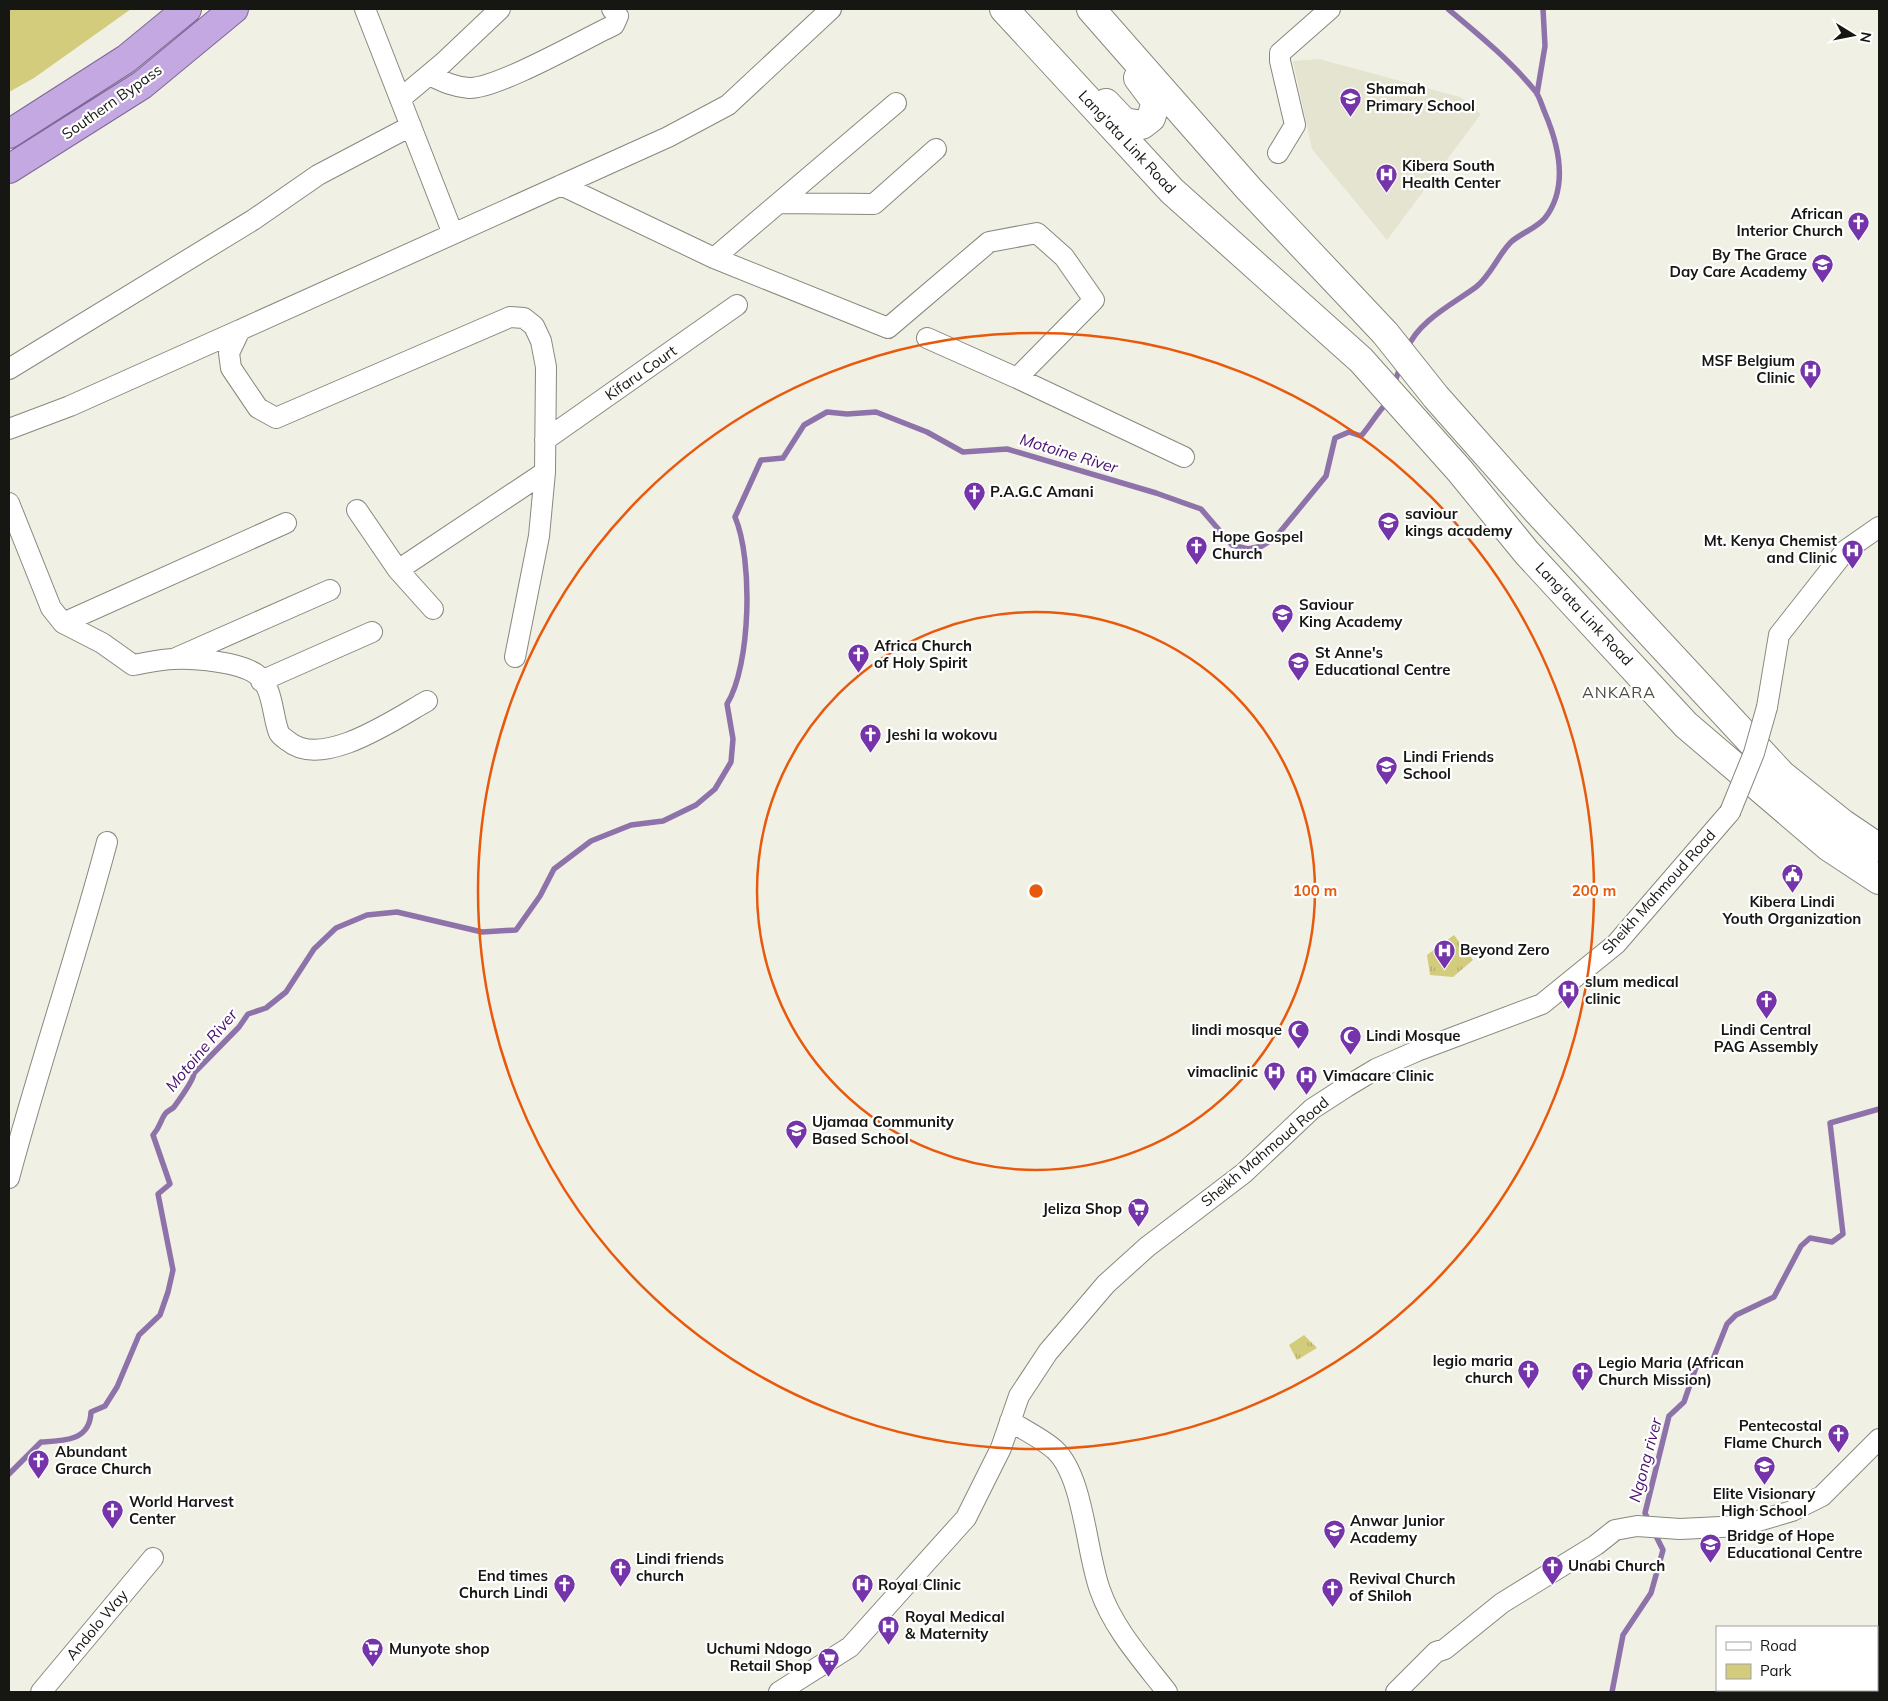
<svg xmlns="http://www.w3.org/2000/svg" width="1888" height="1701" font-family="Mulish,sans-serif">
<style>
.built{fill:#e5e4d1}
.green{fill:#d2cc7c}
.park{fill:url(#park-tufts)}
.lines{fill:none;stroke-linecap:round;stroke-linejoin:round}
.stream{stroke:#8e73aa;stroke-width:5.5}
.minor-casing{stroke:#88887e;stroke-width:22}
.secondary-casing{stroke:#88887e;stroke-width:30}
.trunk-casing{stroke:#7e6795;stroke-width:30}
.minor{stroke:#fff;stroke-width:20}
.secondary{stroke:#fff;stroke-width:28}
.trunk{stroke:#c4a8e2;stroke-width:28}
.minor-bridge-casing{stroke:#88887e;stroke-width:22;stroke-linecap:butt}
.minor-bridge{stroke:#fff;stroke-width:20}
.ring{fill:none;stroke:#e8590c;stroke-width:2.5}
.labels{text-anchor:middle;stroke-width:4.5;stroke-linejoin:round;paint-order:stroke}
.poi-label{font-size:15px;font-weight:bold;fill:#161612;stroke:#fff;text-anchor:start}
.street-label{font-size:15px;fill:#161612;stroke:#fff}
.water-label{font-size:16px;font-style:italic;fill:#480f6e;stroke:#fff}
.neighbourhood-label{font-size:16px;letter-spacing:1px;fill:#4b4b42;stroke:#fff}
.centre{fill:#e8590c;stroke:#fff;stroke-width:2.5}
.ring-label{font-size:15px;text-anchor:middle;font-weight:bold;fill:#e8590c;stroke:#fff;stroke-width:4.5;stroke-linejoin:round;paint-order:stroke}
</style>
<defs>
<pattern id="park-tufts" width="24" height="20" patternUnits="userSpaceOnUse" patternTransform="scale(1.25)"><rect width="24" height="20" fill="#d2cc7c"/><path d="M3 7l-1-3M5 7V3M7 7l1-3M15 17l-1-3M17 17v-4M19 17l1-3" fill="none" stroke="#b4ae6a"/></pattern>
</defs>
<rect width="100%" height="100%" fill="#f1f0e5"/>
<path class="built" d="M1319,59L1460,97L1481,114L1387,240L1312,149L1293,61Z"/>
<path class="green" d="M9,9H131L34,78L9,92Z"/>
<path class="park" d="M1454,935L1473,960L1453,977L1430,975L1427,955Z
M1304,1335L1317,1348L1297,1360L1289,1345Z"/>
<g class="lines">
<path class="stream" d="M1537,94L1545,46L1543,9
M1407,349C1418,321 1453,304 1476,287C1491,275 1498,255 1511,242C1521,233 1537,228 1545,218C1569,187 1559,146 1545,113C1542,106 1540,98 1536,92C1511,61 1478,34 1448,9
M1394,384L1401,365
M9,1474L41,1442C64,1441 90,1441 91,1412L105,1406L117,1387L139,1335L160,1315L168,1292L173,1270L158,1194L170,1184L153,1135C161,1126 160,1121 165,1114C167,1111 171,1110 174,1107C179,1100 194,1080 194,1073L239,1027L248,1014L266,1008L286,992L314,949L336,928L367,915L397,912L482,932L516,930L540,896L554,869L591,841L631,825L663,821L696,805L715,789L731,762L733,739L727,704C751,665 753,559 735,517L761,460L783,458L804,425L827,412L847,414L876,412L927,432L963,452L1007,449L1156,493L1201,509L1232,545L1248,549L1262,546L1275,538L1326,476L1335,438L1349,432L1361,436C1371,425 1377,412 1388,402
M1650,1524L1645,1513L1669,1416L1684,1402L1696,1367L1713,1359L1727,1324L1736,1315L1774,1297L1801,1246L1810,1238L1832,1242L1843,1234L1830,1123L1879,1109
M1612,1692L1623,1635L1651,1593L1663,1550L1654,1532"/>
<defs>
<path id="minor" d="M365,9L453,234
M429,75C442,81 454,87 469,88C497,89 584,39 614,25L618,16L612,9
M400,99L443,63L500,9
M1278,153L1295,125L1280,61V53L1330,9
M561,185L714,258L888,328L989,242L1037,233L1064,257L1094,300L1017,378L927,338
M779,203L874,204L936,149
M714,258L896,103
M9,369L253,220L318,175L411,126
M1017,378L1184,457
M9,429L70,406L240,330
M545,440L737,305
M9,503L51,608L63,623L102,643L133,665C146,663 161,659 174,659C195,658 239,662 256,674C273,686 272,713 278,730C279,735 284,738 288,741C322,770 395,719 427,701
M357,510L398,570L433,609
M398,570L545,472
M63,623L286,523
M515,657L539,536L545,472L546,367L541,341L534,326L524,318L510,317L276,418L258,408L231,368L229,353L240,330L668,137L728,105L831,9
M176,658L330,590
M261,681L372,632
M1767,707L1779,635L1846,550L1879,527
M9,1178C39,1065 77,955 107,842
M1010,1421C1024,1430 1043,1439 1055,1450C1084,1477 1086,1552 1100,1590C1113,1628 1143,1661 1167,1692
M41,1692L153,1558
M779,1692L850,1647L966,1518L1001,1448L1019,1396L1048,1352L1106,1284L1147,1247L1244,1173L1312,1109L1346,1087L1376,1069L1417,1051L1542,1004L1616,944L1730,812
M1396,1692L1436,1652L1445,1649L1502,1603L1596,1545L1615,1530L1637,1526L1680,1529L1741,1526L1792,1511L1822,1496L1879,1439"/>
<path id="secondary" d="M1004,9L1172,191L1361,360L1460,471L1527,553L1686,725L1829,847L1879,880
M1091,9L1249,189L1385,333L1436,397L1537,511L1782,775L1842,823L1879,848
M1106,103L1124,122L1142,125L1151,118L1156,102L1138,78"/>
<path id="trunk" d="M9,134L126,59L187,9
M9,169L142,85L234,9"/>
</defs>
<use href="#minor" class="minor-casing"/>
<use href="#secondary" class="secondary-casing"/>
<use href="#trunk" class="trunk-casing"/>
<use href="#minor" class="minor"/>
<use href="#secondary" class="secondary"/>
<use href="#trunk" class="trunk"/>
<defs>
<path id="minor-bridge" d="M1730,812L1754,753L1767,707"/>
</defs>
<use href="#minor-bridge" class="minor-bridge-casing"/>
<use href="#minor-bridge" class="minor-bridge"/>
</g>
<g class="ring">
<circle cx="1036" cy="891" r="279"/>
<circle cx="1036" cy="891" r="558"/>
</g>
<defs>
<symbol id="school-pin" viewBox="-11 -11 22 30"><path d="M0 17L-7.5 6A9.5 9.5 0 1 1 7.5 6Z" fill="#7534a9" stroke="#fff"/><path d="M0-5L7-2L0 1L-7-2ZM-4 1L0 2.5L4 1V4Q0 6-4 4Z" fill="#fff"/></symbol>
<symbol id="hospital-pin" viewBox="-11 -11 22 30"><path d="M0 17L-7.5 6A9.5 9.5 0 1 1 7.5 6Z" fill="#7534a9" stroke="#fff"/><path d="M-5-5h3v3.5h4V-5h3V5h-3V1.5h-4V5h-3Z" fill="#fff"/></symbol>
<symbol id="church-pin" viewBox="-11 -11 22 30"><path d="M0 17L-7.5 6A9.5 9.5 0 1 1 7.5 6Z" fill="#7534a9" stroke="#fff"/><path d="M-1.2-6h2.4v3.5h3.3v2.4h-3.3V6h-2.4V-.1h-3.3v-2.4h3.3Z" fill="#fff"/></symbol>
<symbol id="civic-pin" viewBox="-11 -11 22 30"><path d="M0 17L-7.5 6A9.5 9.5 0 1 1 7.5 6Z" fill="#7534a9" stroke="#fff"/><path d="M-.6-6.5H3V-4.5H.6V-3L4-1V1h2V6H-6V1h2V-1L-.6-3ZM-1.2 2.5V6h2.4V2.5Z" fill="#fff"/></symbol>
<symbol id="mosque-pin" viewBox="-11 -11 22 30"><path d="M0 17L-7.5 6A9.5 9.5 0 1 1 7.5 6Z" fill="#7534a9" stroke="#fff"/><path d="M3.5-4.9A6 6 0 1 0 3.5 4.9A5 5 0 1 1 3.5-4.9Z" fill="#fff"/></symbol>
<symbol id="supermarket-pin" viewBox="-11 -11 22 30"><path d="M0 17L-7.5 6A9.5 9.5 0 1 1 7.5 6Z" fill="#7534a9" stroke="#fff"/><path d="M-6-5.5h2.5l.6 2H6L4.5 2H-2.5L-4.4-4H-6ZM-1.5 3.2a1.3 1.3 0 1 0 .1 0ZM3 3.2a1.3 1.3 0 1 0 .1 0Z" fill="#fff"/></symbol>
</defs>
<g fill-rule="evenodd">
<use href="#school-pin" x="1338" y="86" width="25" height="34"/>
<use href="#hospital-pin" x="1374" y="162" width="25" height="34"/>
<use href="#church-pin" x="1846" y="210" width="25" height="34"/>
<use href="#school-pin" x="1810" y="252" width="25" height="34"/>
<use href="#hospital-pin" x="1798" y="358" width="25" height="34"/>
<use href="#church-pin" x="962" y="480" width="25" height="34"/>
<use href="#school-pin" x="1376" y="510" width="25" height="34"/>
<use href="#church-pin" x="1184" y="534" width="25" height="34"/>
<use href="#hospital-pin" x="1840" y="538" width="25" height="34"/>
<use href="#school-pin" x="1270" y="602" width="25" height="34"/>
<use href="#church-pin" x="846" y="642" width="25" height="34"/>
<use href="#school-pin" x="1286" y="650" width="25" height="34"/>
<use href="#church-pin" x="858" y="722" width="25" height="34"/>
<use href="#school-pin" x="1374" y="754" width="25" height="34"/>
<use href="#civic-pin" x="1780" y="862" width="25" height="34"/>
<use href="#hospital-pin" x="1432" y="938" width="25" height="34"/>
<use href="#hospital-pin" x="1556" y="978" width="25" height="34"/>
<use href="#church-pin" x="1754" y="988" width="25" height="34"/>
<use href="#mosque-pin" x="1286" y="1018" width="25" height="34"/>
<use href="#mosque-pin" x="1338" y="1024" width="25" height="34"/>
<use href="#hospital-pin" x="1262" y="1060" width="25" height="34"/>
<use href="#hospital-pin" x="1294" y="1064" width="25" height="34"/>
<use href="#school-pin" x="784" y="1118" width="25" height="34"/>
<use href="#supermarket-pin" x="1126" y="1196" width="25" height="34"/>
<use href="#church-pin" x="1516" y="1358" width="25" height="34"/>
<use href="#church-pin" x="1570" y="1360" width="25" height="34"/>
<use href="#church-pin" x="1826" y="1422" width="25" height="34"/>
<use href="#church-pin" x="26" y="1448" width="25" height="34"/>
<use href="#school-pin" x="1752" y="1454" width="25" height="34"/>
<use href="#church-pin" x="100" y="1498" width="25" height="34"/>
<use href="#school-pin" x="1322" y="1518" width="25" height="34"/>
<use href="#school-pin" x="1698" y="1532" width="25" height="34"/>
<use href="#church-pin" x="1540" y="1554" width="25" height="34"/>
<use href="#church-pin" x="608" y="1556" width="25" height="34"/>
<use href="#church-pin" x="552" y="1572" width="25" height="34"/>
<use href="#hospital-pin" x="850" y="1572" width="25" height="34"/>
<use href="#church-pin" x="1320" y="1576" width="25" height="34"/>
<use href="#hospital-pin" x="876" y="1614" width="25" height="34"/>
<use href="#supermarket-pin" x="360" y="1636" width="25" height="34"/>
<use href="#supermarket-pin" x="816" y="1646" width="25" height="34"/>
</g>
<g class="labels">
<g class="poi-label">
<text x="1366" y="94">Shamah<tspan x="1366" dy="17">Primary School</tspan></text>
<text x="1402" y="171">Kibera South<tspan x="1402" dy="17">Health Center</tspan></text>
<text x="1843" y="219" text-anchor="end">African<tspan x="1843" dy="17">Interior Church</tspan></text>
<text x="1807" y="260" text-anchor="end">By The Grace<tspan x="1807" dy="17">Day Care Academy</tspan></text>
<text x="1795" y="366" text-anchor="end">MSF Belgium<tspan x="1795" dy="17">Clinic</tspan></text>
<text x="990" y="497">P.A.G.C Amani</text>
<text x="1405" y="519">saviour<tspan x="1405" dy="17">kings academy</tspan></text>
<text x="1212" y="542">Hope Gospel<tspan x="1212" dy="17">Church</tspan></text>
<text x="1837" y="546" text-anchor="end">Mt. Kenya Chemist<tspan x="1837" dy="17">and Clinic</tspan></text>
<text x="1299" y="610">Saviour<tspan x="1299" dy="17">King Academy</tspan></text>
<text x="874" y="651">Africa Church<tspan x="874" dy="17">of Holy Spirit</tspan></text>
<text x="1315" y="658">St Anne's<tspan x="1315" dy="17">Educational Centre</tspan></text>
<text x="886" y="740">Jeshi la wokovu</text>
<text x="1403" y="762">Lindi Friends<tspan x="1403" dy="17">School</tspan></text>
<text x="1792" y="907" text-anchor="middle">Kibera Lindi<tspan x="1792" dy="17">Youth Organization</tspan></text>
<text x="1460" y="955">Beyond Zero</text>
<text x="1585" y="987">slum medical<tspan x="1585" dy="17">clinic</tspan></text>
<text x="1282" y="1035" text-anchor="end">lindi mosque</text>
<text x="1766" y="1035" text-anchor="middle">Lindi Central<tspan x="1766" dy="17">PAG Assembly</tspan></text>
<text x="1366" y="1041">Lindi Mosque</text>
<text x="1258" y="1077" text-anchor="end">vimaclinic</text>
<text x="1323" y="1081">Vimacare Clinic</text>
<text x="812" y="1127">Ujamaa Community<tspan x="812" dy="17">Based School</tspan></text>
<text x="1122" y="1214" text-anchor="end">Jeliza Shop</text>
<text x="1513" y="1366" text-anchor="end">legio maria<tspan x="1513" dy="17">church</tspan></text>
<text x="1598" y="1368">Legio Maria (African<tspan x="1598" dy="17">Church Mission)</tspan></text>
<text x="1822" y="1431" text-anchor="end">Pentecostal<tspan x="1822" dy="17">Flame Church</tspan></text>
<text x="55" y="1457">Abundant<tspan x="55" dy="17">Grace Church</tspan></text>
<text x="1764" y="1499" text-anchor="middle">Elite Visionary<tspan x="1764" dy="17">High School</tspan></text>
<text x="129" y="1507">World Harvest<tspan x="129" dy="17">Center</tspan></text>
<text x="1350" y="1526">Anwar Junior<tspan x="1350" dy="17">Academy</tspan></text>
<text x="1727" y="1541">Bridge of Hope<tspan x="1727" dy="17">Educational Centre</tspan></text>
<text x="636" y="1564">Lindi friends<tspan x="636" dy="17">church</tspan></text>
<text x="1568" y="1571">Unabi Church</text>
<text x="548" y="1581" text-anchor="end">End times<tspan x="548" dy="17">Church Lindi</tspan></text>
<text x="1349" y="1584">Revival Church<tspan x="1349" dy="17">of Shiloh</tspan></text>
<text x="878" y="1590">Royal Clinic</text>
<text x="905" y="1622">Royal Medical<tspan x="905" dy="17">&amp; Maternity</tspan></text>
<text x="389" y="1654">Munyote shop</text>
<text x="812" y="1654" text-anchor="end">Uchumi Ndogo<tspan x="812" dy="17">Retail Shop</tspan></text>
</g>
<g class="street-label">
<text transform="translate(112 102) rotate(-35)" y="5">Southern Bypass</text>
<text transform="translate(1127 142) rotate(47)" y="5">Lang'ata Link Road</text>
<text transform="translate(641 373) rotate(-35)" y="5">Kifaru Court</text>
<text transform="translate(1584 614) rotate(47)" y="5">Lang'ata Link Road</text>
<text transform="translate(1659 892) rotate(-48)" y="5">Sheikh Mahmoud Road</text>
<text transform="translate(1265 1152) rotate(-40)" y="5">Sheikh Mahmoud Road</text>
<text transform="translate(97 1625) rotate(-50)" y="5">Andolo Way</text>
</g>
<g class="water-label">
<text transform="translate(1069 453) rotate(17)" y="6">Motoine River</text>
<text transform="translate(201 1050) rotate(-50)" y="6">Motoine River</text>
<text transform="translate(1645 1460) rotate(-75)" y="6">Ngong river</text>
</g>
<g class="neighbourhood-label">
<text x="1619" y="698">ANKARA</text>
</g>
</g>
<circle cx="1036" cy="891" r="8" class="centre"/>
<g class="ring-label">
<text x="1315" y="896">100 m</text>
<text x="1594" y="896">200 m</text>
</g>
<rect width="1888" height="1701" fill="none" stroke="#161612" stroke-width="20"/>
<rect x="1716" y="1626" width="162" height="65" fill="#ffffff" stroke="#a2a2a0"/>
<rect x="1726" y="1642" width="25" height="8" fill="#ffffff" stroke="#a2a2a0"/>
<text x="1760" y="1651" font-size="15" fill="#161612">Road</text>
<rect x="1726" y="1664" width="25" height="15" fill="#d2cc7c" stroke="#a2a2a0"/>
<text x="1760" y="1676" font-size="15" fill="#161612">Park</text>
<g transform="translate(1853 35) rotate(100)" stroke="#ffffff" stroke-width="4" paint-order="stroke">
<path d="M0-4L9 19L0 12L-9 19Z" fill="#161612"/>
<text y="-8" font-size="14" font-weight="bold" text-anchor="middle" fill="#161612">N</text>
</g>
</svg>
